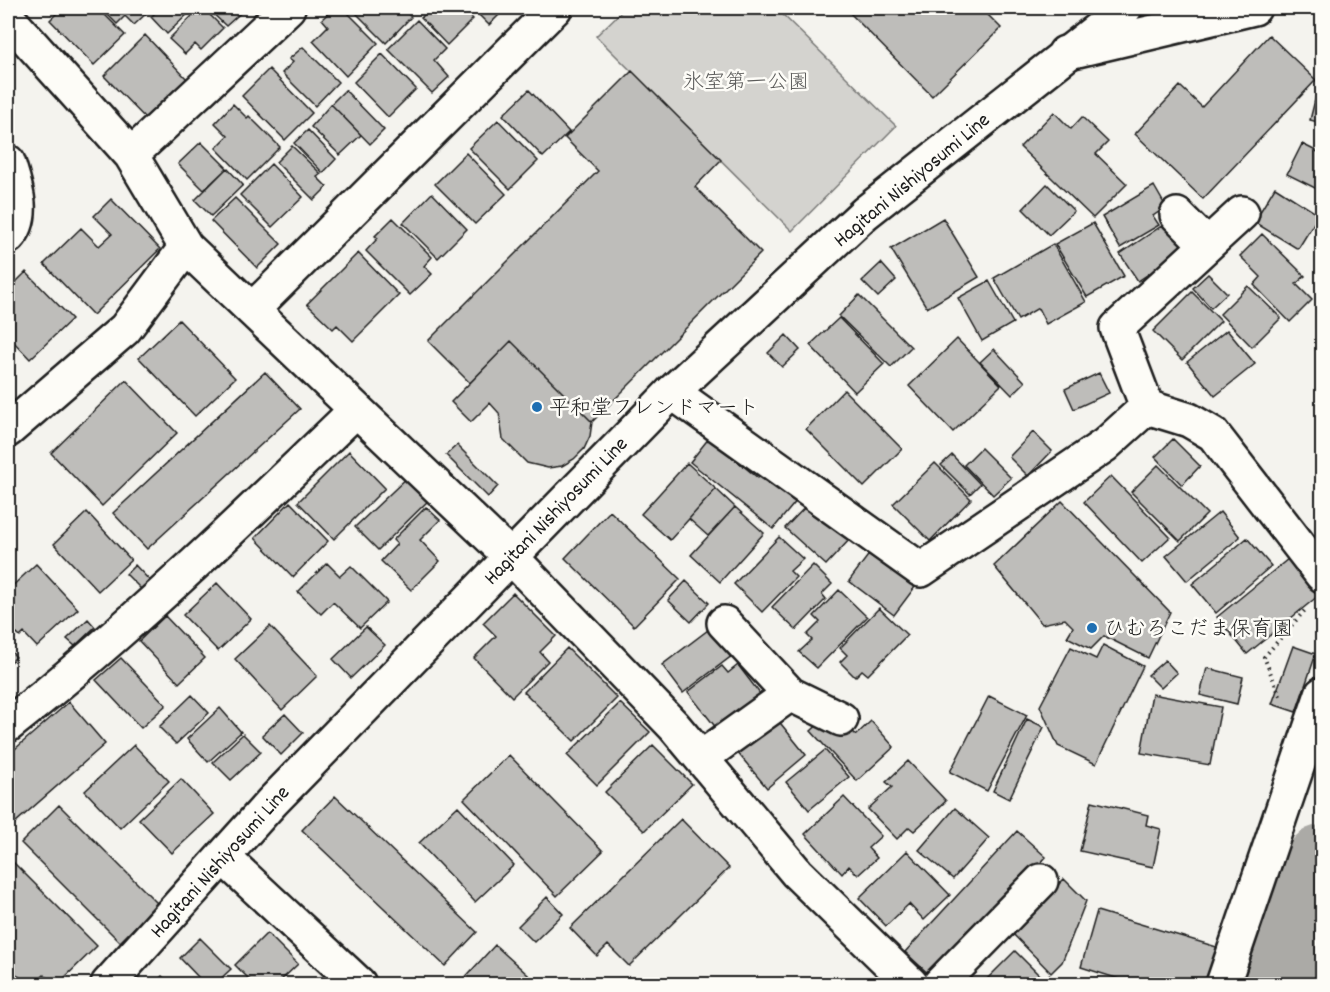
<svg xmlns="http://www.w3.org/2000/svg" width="1330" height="992" font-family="Dekko,'Klee One',sans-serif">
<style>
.green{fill:#d4d3cf;stroke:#787876;stroke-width:1.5}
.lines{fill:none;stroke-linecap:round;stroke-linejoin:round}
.river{stroke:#abaaa6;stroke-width:74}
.building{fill:#bebdba;stroke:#1c1c1c;stroke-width:1.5}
.minor-casing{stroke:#1c1c1c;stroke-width:38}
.major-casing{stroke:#1c1c1c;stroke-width:38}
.path{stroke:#1c1c1c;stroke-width:4;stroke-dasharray:1.5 4.5;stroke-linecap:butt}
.minor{stroke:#fdfcf7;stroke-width:33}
.major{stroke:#fdfcf7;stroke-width:33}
.poi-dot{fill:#1f6fb2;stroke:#fdfcf7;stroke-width:2}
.labels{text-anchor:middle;stroke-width:5;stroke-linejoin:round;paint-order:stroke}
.park-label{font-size:21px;fill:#5c5c5b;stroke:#fdfcf7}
.street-label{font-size:21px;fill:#1c1c1c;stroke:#fdfcf7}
.poi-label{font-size:21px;fill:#1c1c1c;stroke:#fdfcf7;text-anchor:start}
</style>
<rect width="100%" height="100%" fill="#f4f3ee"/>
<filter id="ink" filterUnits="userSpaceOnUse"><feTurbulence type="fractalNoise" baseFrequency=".0167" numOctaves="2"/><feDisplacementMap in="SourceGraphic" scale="12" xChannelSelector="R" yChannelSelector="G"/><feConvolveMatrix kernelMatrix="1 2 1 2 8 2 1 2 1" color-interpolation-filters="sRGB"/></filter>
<g filter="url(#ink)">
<path class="green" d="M625,8H776L896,126L792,231L596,36Z"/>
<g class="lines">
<path class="river" d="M1277,984L1322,862"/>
</g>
<path class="building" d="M62,8H98L125,35L94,65L50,20Z
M101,8H152L134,25L125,16L117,24Z
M160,8H194L167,34L151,17Z
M200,8H203L223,28L201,50L195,44L185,54L169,39Z
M207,8H246L226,26Z
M334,8H343L378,43L346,76L313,41L328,26L322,19Z
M354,8H402L411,17L386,43L352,9Z
M431,8H462L473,19L447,45L421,18Z
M472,8H506L489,25Z
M845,8H981L1001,28L932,96Z
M417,20L445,49L434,60L449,77L432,93L388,49Z
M145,35L187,79L147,120L104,76Z
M1269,35L1316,80L1203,199L1135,134L1180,86L1202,107Z
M303,47L338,82L315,106L282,73L293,62L289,59Z
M382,54L416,89L388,117L354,82Z
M269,69L312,113L285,140L242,96Z
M632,71L721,160L695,187L761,253L592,422L511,341L470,383L428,341L598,171L565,138Z
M1322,72V123L1310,120Z
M345,90L384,130L370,144L331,104Z
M529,90L569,132L543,157L503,115Z
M233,104L247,118L249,116L280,147L247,180L216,148L228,136L215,123Z
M331,104L361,135L340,155L311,127Z
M1054,112L1071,129L1082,117L1108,142L1096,154L1127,184L1093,218L1020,147Z
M498,120L538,161L510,189L469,148Z
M308,130L336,159L323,173L294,143Z
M201,142L227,168L204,190L178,164Z
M1302,144L1322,154V179L1317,189L1287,174Z
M292,146L321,174L317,177L327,187L314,200L276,162Z
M466,153L506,194L475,224L435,184Z
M271,164L303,197L272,227L240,195Z
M227,168L243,185L211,216L195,200Z
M1047,184L1074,211L1049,235L1023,209Z
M1154,186L1166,207L1153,216L1159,225L1120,248L1102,217Z
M1275,187L1319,215L1298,249L1254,222Z
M432,193L467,229L438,258L403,223Z
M235,198L281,244L257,268L211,221Z
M111,199L160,249L93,315L44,264L81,228L99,246L112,234L94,216Z
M393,218L432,257L424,266L432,274L410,295L366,251L378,238L375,236Z
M943,218L979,277L927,308L891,249Z
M1169,221L1187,248L1138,281L1120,254Z
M1093,223L1124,276L1087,297L1055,244Z
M1262,234L1305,276L1296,284L1312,300L1290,322L1254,285L1261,277L1240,256Z
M1053,244L1086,302L1046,324L1038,308L1018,320L994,278Z
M358,253L399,295L353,341L337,325L333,329L307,304Z
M881,263L896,280L878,297L862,281Z
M26,272L72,319L30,359L8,336V290Z
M1208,274L1227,293L1211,308L1193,288Z
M989,281L1013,323L982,341L958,298Z
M1248,286L1281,318L1252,347L1220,314Z
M1192,292L1221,321L1182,360L1153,331Z
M859,295L911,347L891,367L839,316Z
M839,318L884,364L855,392L810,345Z
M179,320L235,378L195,416L139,358Z
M1227,330L1255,364L1215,396L1187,362Z
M786,335L800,350L782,367L768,353Z
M957,339L1001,385L953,432L909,386Z
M511,341L592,422L590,436L584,449L574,459L562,466L548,468L527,463L503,439L499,413L490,403L471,422L451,402Z
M994,349L1025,382L1012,395L980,362Z
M265,372L300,409L147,549L113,513Z
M1099,373L1109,393L1074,409L1065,389Z
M126,380L177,433L102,506L51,453Z
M844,390L902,449L864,487L806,429Z
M1033,432L1052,451L1028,476L1009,457Z
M709,438L758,478L764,471L798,499L773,529L690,462Z
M1173,439L1200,466L1182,485L1155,457Z
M457,445L498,486L488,497L446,455Z
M981,448L1011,478L993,495L964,465Z
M349,451L385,488L334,539L298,502Z
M952,455L980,484L970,494L941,465Z
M687,463L716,489L670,540L641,514Z
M935,463L971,499L930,541L893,504Z
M1158,465L1207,514L1180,541L1131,492Z
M411,474L433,496L378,550L355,527Z
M1111,476L1170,537L1142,563L1084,502Z
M716,489L735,507L708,536L689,519Z
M1062,501L1170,612L1148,658L1104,636L1091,649L1067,637L1073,627L1065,619L1042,624L994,566Z
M290,502L328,541L293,577L255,538Z
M810,502L850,539L826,565L785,528Z
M426,507L440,520L420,540L440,561L411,590L381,561L397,544L393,540Z
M735,507L764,533L720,582L691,555Z
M610,511L680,579L634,626L565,558Z
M87,512L131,560L98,591L54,544Z
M1220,512L1240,537L1187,581L1166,556Z
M779,537L803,559L790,571L796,577L762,612L734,584Z
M1247,538L1271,566L1216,613L1192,584Z
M873,549L918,583L894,615L849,581Z
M1288,559L1318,596L1247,654L1217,617Z
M327,563L340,576L351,566L387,602L360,628L333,602L321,614L298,592Z
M36,564L78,609L37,647L24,633L20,637L9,626L8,628V590Z
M135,565L151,582L142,590L126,574Z
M813,565L832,584L822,594L826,599L796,630L772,607Z
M686,581L709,603L691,622L668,600Z
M217,583L251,619L218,651L183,615Z
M839,590L867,617L817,668L799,652L812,640L807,635L820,622L814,616Z
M513,593L556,636L540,652L548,661L512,697L474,658L496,636L483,623Z
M879,608L907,635L868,675L862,670L855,677L840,662L847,655L840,648Z
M165,616L205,658L179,683L139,641Z
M88,619L95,627L75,646L67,639Z
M270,626L317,676L282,710L235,659Z
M366,627L385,645L351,678L333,659Z
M712,627L733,655L683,693L662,665Z
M1103,645L1143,666L1096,764L1058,746L1040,706L1071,647L1096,659Z
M1293,646L1316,654L1296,712L1272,704Z
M8,648L16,657L8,665Z
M567,648L617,698L574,741L524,692Z
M121,658L166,705L141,728L96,680Z
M1165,660L1177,673L1161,688L1148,675Z
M738,665L761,695L717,729L688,692L722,666L728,673Z
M1207,668L1243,677L1237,704L1200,695Z
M1152,694L1221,707L1210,765L1141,753Z
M192,695L209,713L176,744L159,727Z
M989,696L1027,715L987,791L950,772Z
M69,702L105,744L8,829V755Z
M620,703L650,732L597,785L567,755Z
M220,708L241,732L208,762L187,739Z
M285,714L303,733L281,755L262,735Z
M826,717L845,723L856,735L871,721L894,747L857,781L811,731Z
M777,719L806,755L767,788L737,752Z
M1027,719L1044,727L1009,799L993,791Z
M243,734L261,752L231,780L213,762Z
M134,745L169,781L120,828L85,791Z
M653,745L692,784L644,831L605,792Z
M825,750L849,777L809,810L786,782Z
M509,755L603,851L557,896L464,799Z
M908,761L946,801L914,831L909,827L897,839L868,809L892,787L886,782Z
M181,779L214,814L172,853L139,819Z
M335,796L477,932L445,966L302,830Z
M844,797L881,836L868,848L877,858L858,875L849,866L842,874L805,834Z
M1092,801L1148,815L1146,825L1161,829L1153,867L1080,851Z
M59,805L158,904L120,942L21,843Z
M458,806L514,865L475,902L419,843Z
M955,808L989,838L953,879L919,850Z
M681,819L729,868L629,966L608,945L597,956L570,928Z
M1017,831L1046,857L934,979L905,952Z
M907,851L950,895L924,920L909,904L886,926L859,898Z
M8,857L97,946L58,984H54L44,975L35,984H30L8,969Z
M1064,879L1086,901L1062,962L1051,973L1011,932Z
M547,897L563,914L534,942L518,926Z
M1097,911L1220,948L1209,984H1118L1119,979L1081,967Z
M267,933L298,964L277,984H254L235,965Z
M200,938L231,969L215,984H194L200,979L180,958Z
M495,945L538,984H459Z
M1015,951L1041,977L1033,984H982Z
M1049,975L1059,984H1039Z
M162,976L171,984H154Z"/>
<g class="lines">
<defs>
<path id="minor" d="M8,18L131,155L186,247L510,556L674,726L797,873L911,984
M1065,53L1254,8
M131,155L288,8
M8,162C15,185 27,217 8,237
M1177,215L1207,245
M252,310L555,8
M672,392L921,570L1105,445L1147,407L1189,420L1213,434L1322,575
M1147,407L1117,328L1242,213
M8,430L125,329L186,247
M790,694L841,719
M8,725C131,628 243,519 356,410
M701,758L790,694L724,623
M223,857L359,984
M940,984L1041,881
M1223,984L1322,694"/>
<path id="major" d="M108,984L272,802L672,392L865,213L1125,8"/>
</defs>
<use href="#minor" class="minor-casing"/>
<use href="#major" class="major-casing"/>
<path class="path" d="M1280,696L1264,657L1306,609"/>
<use href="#minor" class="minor"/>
<use href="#major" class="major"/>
</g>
</g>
<g class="poi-dot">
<circle cx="537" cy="407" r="6"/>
<circle cx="1092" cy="628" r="6"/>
</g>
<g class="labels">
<g class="park-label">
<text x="746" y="88">氷室第一公園</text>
</g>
<g class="street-label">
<text transform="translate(911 179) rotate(-40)" y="7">Hagitani Nishiyosumi Line</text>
<text transform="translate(555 510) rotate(-46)" y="7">Hagitani Nishiyosumi Line</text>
<text transform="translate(219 861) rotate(-48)" y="7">Hagitani Nishiyosumi Line</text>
</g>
<g class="poi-label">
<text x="549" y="414">平和堂フレンドマート</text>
<text x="1104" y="635">ひむろこだま保育園</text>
</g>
</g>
<rect width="1330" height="992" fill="none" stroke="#fdfcf7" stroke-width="30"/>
<rect x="15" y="15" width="1300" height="962" fill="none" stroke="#1c1c1c" stroke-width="2" filter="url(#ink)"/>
</svg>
